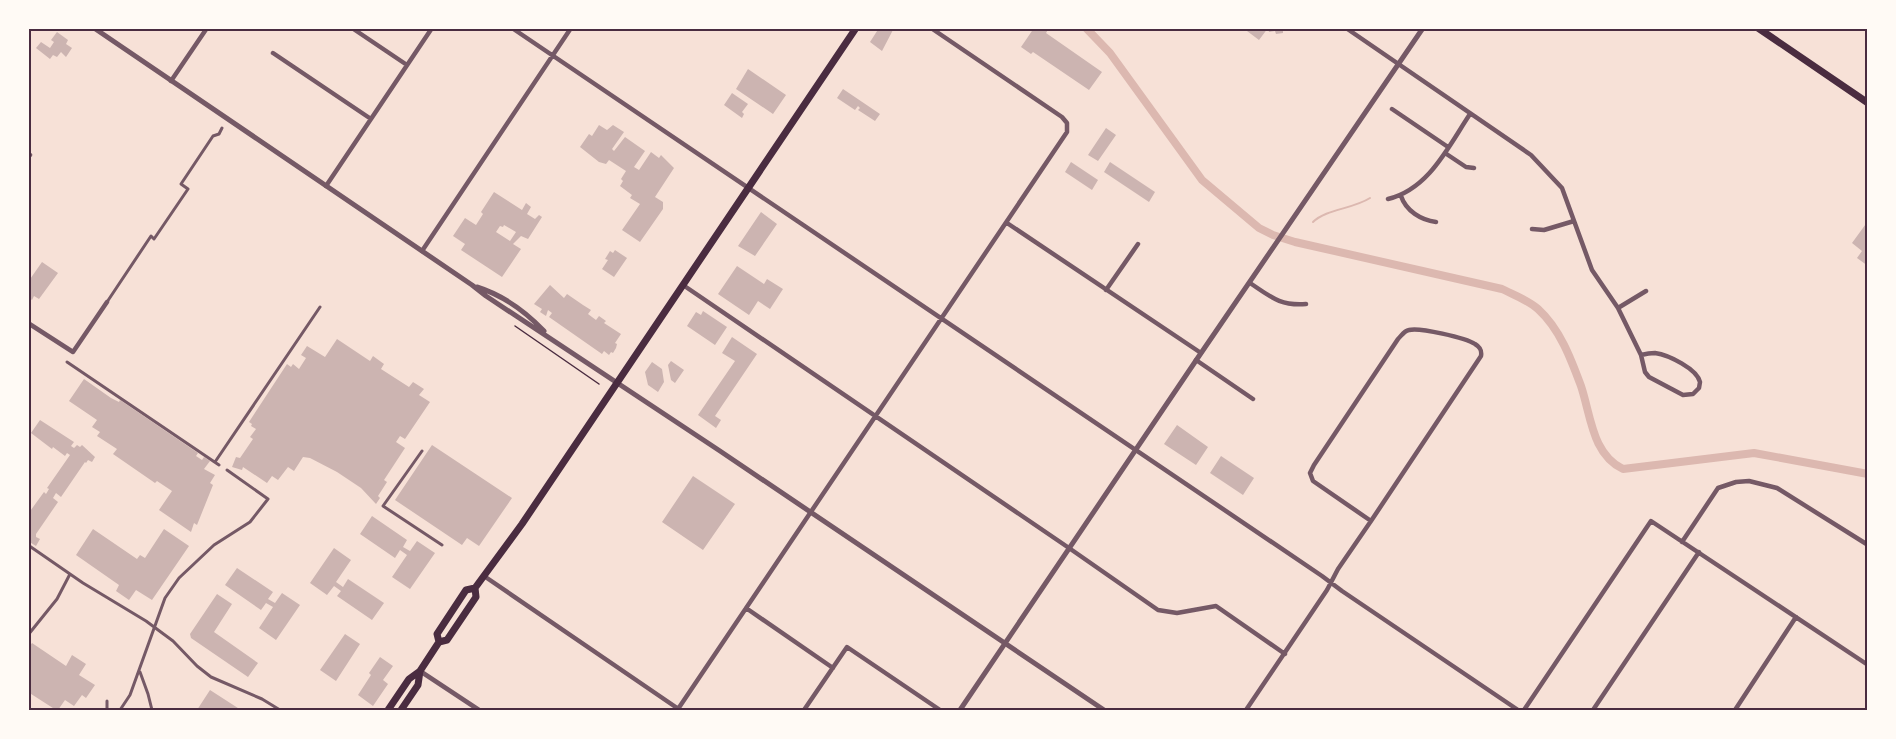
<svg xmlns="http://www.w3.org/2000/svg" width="1896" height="739" font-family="Karla,sans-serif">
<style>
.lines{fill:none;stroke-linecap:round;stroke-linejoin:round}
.stream{stroke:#dcb8b0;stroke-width:2}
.canal{stroke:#dcb8b0;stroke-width:8}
.building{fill:#ccb4b1;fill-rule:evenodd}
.path{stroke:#4a2c40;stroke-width:1.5}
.pedestrian{stroke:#755966;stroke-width:3}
.minor{stroke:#755966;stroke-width:4.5}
.tertiary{stroke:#755966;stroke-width:5}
.primary{stroke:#4a2c40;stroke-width:7}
.neatline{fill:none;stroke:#4a2c40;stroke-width:2}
</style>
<rect width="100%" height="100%" fill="#f7e1d7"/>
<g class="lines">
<path class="stream" d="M1313,222C1326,209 1353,209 1370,198"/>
<path class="canal" d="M1086,28L1110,53L1202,180L1259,228L1273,235L1295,242L1502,289C1514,295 1528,300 1538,309C1560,329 1571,359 1581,386C1591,416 1592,454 1623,469L1754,453L1868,474"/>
</g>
<path class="building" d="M879,28H894L882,51L870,42Z
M1034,28H1049L1046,33L1102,72L1089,90L1033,52L1031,54L1021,47Z
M1243,28H1268L1259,40Z
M1268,28H1283V33L1276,34L1275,31L1269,32Z
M57,32L68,40L66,44L72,48L66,57L61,52L57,57L53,55L50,59L36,48L41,42L50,48L54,42L51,40Z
M748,69L786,95L773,114L736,89Z
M843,89L880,114L875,121L858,110L860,108L858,106L855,110L837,98Z
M732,93L748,104L742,112L744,114L742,118L724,105Z
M599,125L607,130L613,125L624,132L612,149L614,151L625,137L645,151L634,167L639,170L651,152L659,158L661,155L674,168L655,197L663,202V209L640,242L622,230L640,204L630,198L632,195L620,186L623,181L621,179L626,171L609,160L606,164L599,162L580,147L589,134L592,136Z
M1106,128L1116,135L1098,161L1088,155Z
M1071,162L1098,180L1092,190L1065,172Z
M1110,162L1155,192L1149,202L1104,172Z
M494,192L522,210L526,203L531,207L527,214L535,219L539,215L542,217L528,239L521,236L513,244L521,249L502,277L461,250L465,244L453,236L465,218L476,225L483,214L481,212ZM504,225L516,232L510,241L496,232L500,226L503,227Z
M761,212L777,224L755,256L738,246Z
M1868,221V266L1857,258L1862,251L1852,243Z
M615,250L627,258L614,277L602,269L608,260L605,259L610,251L613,253Z
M42,262L58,273L39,299L34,296L32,300L28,297V282Z
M737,266L764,284L767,279L783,289L770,309L758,301L749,315L718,294Z
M550,285L564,298L567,294L583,305L591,310L588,314L596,320L599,316L606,321L604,323L621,334L615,343L617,344L616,348L613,353L611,352L609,355L604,351L602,354L549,317L552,313L548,310L546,316L540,312L542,309L534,304Z
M703,311L727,327L715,345L687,326L696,312L701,315Z
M732,337L757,354L715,416L721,420L716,428L698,415L735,361L722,353Z
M337,339L370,361L373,356L384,364L381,369L409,387L413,382L424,389L419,395L430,402L405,439L400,436L396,442L405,448L384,480L387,482L378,496L380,498L376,504L361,488L337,472L310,458L303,457L294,471L288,467L278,480L272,476L267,483L243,467L242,470L232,467L236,457L240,458L253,439L250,437L256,429L251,426L252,424L249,422L287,364L291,367L293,364L299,369L306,358L301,355L307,346L325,357Z
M671,361L684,370L675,383L671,380L668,365Z
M652,362L662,369L664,382L658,392L648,385L645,372Z
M84,379L111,398L119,402L120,400L198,453L196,456L202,460L204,457L210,461L204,469L215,475L210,483L213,485L197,525L194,523L191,532L159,510L172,491L157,481L155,483L113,454L117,449L97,436L100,432L92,427L97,420L69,401Z
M40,420L74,442L71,446L74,448L77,445L80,447L82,445L95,457L92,462L88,460L86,463L85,462L61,497L56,493L53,498L58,502L36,534V537L40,539L36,546L28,541V514L44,492L46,494L49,489L47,488L70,455L67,453L65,456L53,447L52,449L31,433Z
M1177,425L1208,447L1196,465L1164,444Z
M432,445L512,498L479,546L467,538L462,545L395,500Z
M1221,456L1254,478L1243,495L1210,473Z
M693,476L735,504L703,550L662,522Z
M372,516L407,540L403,547L410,551L417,541L435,553L410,589L392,577L407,555L400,550L395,558L360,534Z
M93,529L137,559L140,555L145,558L164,529L189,546L152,600L136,590L129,600L116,591L119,585L76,555Z
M334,548L351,560L336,582L343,587L348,579L384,603L372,620L337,596L341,591L334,586L327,595L310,583Z
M237,568L273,592L268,599L275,603L282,593L300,605L276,640L259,628L273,607L266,603L261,610L225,585Z
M217,594L232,604L214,632L258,663L248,677L191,638L190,634Z
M345,634L360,644L336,681L320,670Z
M32,643L66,666L72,655L86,664L79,675L95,685L86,698L82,695L74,706L65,700L58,710H56L28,692V648Z
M380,657L393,666L383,680L388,684L373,706L358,695L371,675L369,673Z
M210,690L241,710H197Z"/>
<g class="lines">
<path class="path" d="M515,326L599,384"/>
<path class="pedestrian" d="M107,302L151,236L154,239L188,189L181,184L213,136L219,134L222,128
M67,362L219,465
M422,451L383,506L442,545
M215,462L320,307
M28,545L83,583L146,621L173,641L197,666L211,677L262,699L280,710
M28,635L57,599L70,574
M140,672L148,694L152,710
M107,701V710
M120,710L130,695L165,598L179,578L214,545L250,522L268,499L227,470"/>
<path class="minor" d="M352,28L407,65
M512,28L1322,576L1342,591L1518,710
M1346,28L1531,155L1562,188L1592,270L1618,308L1641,355L1645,372L1649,377L1683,395L1693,394L1699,388L1700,382C1697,369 1669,355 1655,353C1651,353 1645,354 1641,355
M273,53L371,119
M171,81L207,28
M1392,109L1448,147
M1445,153L1466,167L1474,168
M28,154L30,155
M326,186L432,28
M1401,196C1406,211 1421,220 1436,222
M1388,199C1429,189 1448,147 1470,114
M1007,223L1201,353
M1532,229L1544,230L1574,221
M422,251L571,28
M1250,283C1271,297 1280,306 1306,304
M683,285L1069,548L1158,610L1177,613L1216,606L1285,654
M1106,290L1138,244
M1618,308L1646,291
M28,323L73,352L107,302
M1196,360L1253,399
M1682,542L1718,488L1736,482L1749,481L1777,488L1868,545
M484,576L680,710
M746,608L833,668
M420,671L479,710
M678,709L1067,132V123L1062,117L931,28
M804,710L847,647L940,710
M1246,710L1327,590L1338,569L1371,521L1481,356C1482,350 1480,347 1475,344C1466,338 1419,327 1409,330C1404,331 1402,335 1398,339L1314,465L1310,473L1313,481L1371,521
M1524,710L1651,521L1868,665
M1593,710L1699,552
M1735,710L1796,617"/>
<path class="tertiary" d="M94,28L472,285L486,296L720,451L1104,710
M477,287C502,295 526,312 544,331
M960,710L1197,359L1423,28"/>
<path class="primary" d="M1758,28L1868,103
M475,588L522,524L856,28
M388,710L409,679L420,671L439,642L437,634L466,590L475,588L476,597L447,640L439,642
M401,710L418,685L420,671"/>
</g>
<rect width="1896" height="739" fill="none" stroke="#fffaf5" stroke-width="60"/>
<rect x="30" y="30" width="1836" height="679" class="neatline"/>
</svg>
